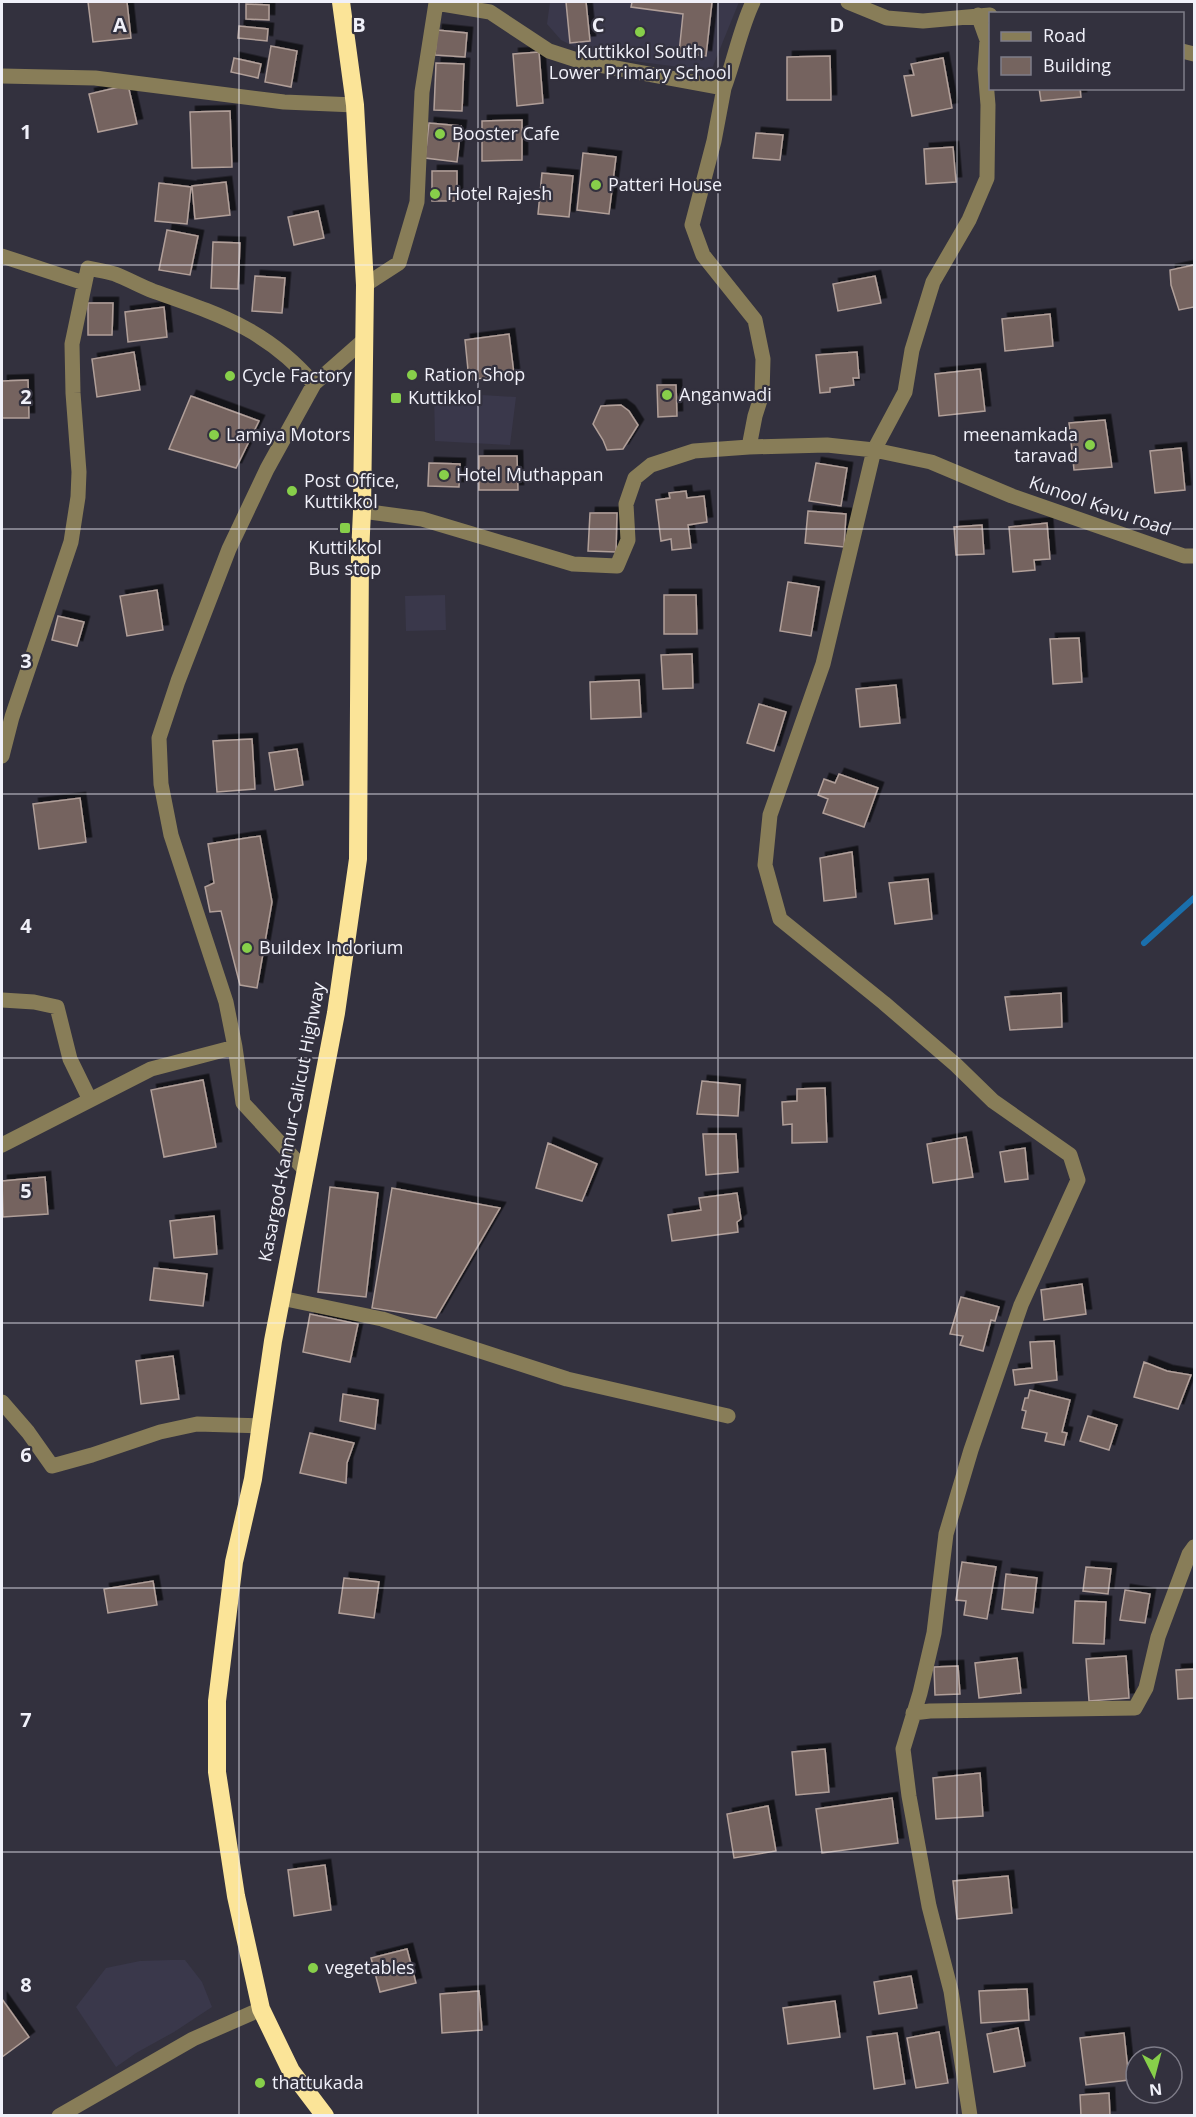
<svg xmlns="http://www.w3.org/2000/svg" width="1196" height="2117" font-family="'Open Sans',sans-serif">
<style>
.built{fill:#3a384b}
.lines{fill:none;stroke-linecap:round;stroke-linejoin:round}
.stream{stroke:#1a6fac;stroke-width:6}
.building{fill:#75645f;stroke:#b19f99;stroke-width:1.5;filter:url(#shadow)}
.minor{stroke:#887d58;stroke-width:15}
.highway{stroke:#fbe498;stroke-width:18}
.grid{fill:none;stroke:#f0f0f9;stroke-width:1.5;stroke-opacity:0.55}
.poi-dot{fill:#87cf4a;stroke:#33313e;stroke-width:2}
.labels{text-anchor:middle;stroke-width:4.5;stroke-linejoin:round;paint-order:stroke}
.poi-label{font-size:18px;fill:#f0f0f9;stroke:#33313e;text-anchor:start}
.street-label{font-size:18px;fill:#f0f0f9;stroke:#33313e}
.grid-label{font-size:20px;text-anchor:middle;font-weight:bold;fill:#f0f0f9;stroke:#33313e;stroke-width:4.5;stroke-linejoin:round;paint-order:stroke}
</style>
<defs>
<filter id="shadow"><feDropShadow dx="5.5" dy="-5.5" stdDeviation="0" flood-color="#0009"/></filter>
</defs>
<rect width="100%" height="100%" fill="#33313e"/>
<path class="built" d="M550,2H739L711,71L593,56L561,40L547,24Z
M434,392L516,397L510,445L435,441Z
M445,595L446,630L406,631L405,596Z
M170,1960H185L202,1982L212,2007L174,2032L136,2053L116,2067L76,2007L106,1968L140,1961Z"/>
<g class="lines">
<path class="stream" d="M1144,943L1194,898"/>
</g>
<path class="building" d="M88,2H127L131,38L93,42Z
M566,2H586L590,41L570,43Z
M632,2H712L706,56L679,53L683,14L631,7Z
M246,4L269,5V20L246,19Z
M239,26L268,29L267,41L238,38Z
M437,30L467,33L465,57L435,55Z
M271,46L297,51L291,87L265,82Z
M539,52L543,103L517,106L513,54Z
M830,56L831,100H787V57Z
M234,58L261,64L258,78L231,72Z
M943,58L952,108L912,116L904,76L914,75L911,64Z
M436,63L464,64L462,111L434,110Z
M128,85L137,124L98,132L89,94Z
M1039,88H1080L1081,97L1041,101Z
M230,111L232,167L192,168L190,112Z
M522,120V160L482,161V121Z
M429,123L461,126L457,162L425,158Z
M756,133L783,135L780,160L753,158Z
M953,147L956,182L926,184L924,149Z
M583,153L616,157L609,214L577,210Z
M432,171H457V201H432Z
M542,173L573,176L569,217L538,214Z
M226,182L230,215L195,219L192,186Z
M159,183L191,187L187,224L155,221Z
M318,211L324,238L294,245L288,217Z
M167,230L198,236L190,275L159,270Z
M213,242L240,243L238,289L211,288Z
M1194,265V307L1179,310L1171,285L1170,270Z
M255,276L285,278L282,313L252,311Z
M875,276L881,303L838,311L833,284Z
M88,303H113L112,335H88Z
M164,307L167,337L128,342L125,312Z
M1050,314L1053,346L1005,351L1002,319Z
M509,334L514,374L469,380L465,340Z
M134,352L140,390L97,397L92,359Z
M857,352L859,378H853L854,385L830,388V392L820,393L816,355Z
M980,369L985,411L939,416L935,374Z
M28,380L29,418H2V381Z
M657,385H676L677,416L658,417Z
M191,396L259,421L236,468L169,449Z
M621,405L629,411L638,425L623,449L607,450L603,440L593,424L601,406Z
M1105,420L1112,467L1074,470L1069,423Z
M1181,448L1185,490L1155,493L1150,451Z
M479,456H517L518,490H479Z
M429,463L460,464L459,487L428,486Z
M816,463L847,468L841,506L809,501Z
M686,491L687,498L704,496L707,522L688,525L691,548L672,550L671,539L661,541L656,500L670,498L669,493Z
M808,511L846,514L844,547L805,543Z
M590,513H617L616,552L588,551Z
M1047,523L1050,559L1034,560L1035,570L1013,572L1009,527Z
M982,525L984,554L956,555L954,527Z
M788,582L819,587L811,636L780,631Z
M157,590L163,630L127,636L120,596Z
M664,595H696L697,634H664Z
M58,616L84,622L77,646L52,640Z
M1079,638L1082,682L1053,684L1050,639Z
M692,654L693,688L663,689L661,655Z
M639,680L641,717L591,719L590,682Z
M896,685L900,723L860,727L856,689Z
M759,704L786,712L774,751L747,743Z
M252,739L255,789L217,792L213,741Z
M297,749L303,785L275,790L269,753Z
M839,774L878,788L864,827L823,813L828,799L818,795L824,779L835,783Z
M80,798L86,842L39,849L33,804Z
M260,836L272,902L257,988L240,985L221,911L210,912L205,887L214,883L208,844Z
M852,852L856,897L824,901L820,858Z
M928,879L932,919L895,924L889,883Z
M1061,993L1062,1027L1010,1030L1005,997Z
M203,1080L216,1147L164,1157L151,1090Z
M702,1081L740,1085L738,1116L697,1114Z
M825,1088L827,1142L792,1143V1124L783,1125L782,1102L797,1101V1089Z
M703,1134H736L738,1172L706,1175Z
M966,1137L973,1177L933,1183L927,1144Z
M548,1143L597,1164L582,1201L536,1188Z
M1025,1148L1028,1179L1005,1182L1000,1152Z
M45,1177L48,1214L3,1217L2,1181Z
M330,1187L378,1193L366,1297L318,1292Z
M392,1188L500,1208L436,1318L372,1308Z
M737,1193L741,1219L737,1222L738,1232L672,1241L668,1215L701,1210L699,1198Z
M214,1216L217,1254L174,1258L170,1221Z
M154,1268L207,1274L203,1306L150,1300Z
M1082,1284L1086,1314L1044,1320L1041,1290Z
M961,1297L999,1307L995,1321L991,1320L983,1351L960,1345L963,1336L950,1334Z
M310,1314L358,1324L350,1362L303,1352Z
M1054,1341L1057,1380L1015,1385L1013,1370L1032,1368L1030,1342Z
M173,1356L179,1399L141,1404L136,1361Z
M1144,1362L1167,1371L1191,1375L1178,1409L1134,1397Z
M1030,1390L1070,1400L1062,1432L1067,1433L1064,1445L1045,1441L1047,1433L1022,1428L1026,1411L1022,1410L1025,1398H1028Z
M343,1394L378,1400L375,1429L340,1421Z
M1088,1416L1117,1425L1109,1450L1080,1441Z
M310,1433L354,1443L347,1463L346,1483L300,1473Z
M962,1562L996,1567L987,1619L964,1615L966,1601L956,1600Z
M1086,1567L1111,1569L1108,1594L1083,1591Z
M1006,1574L1037,1578L1033,1613L1002,1609Z
M344,1578L379,1582L374,1618L339,1613Z
M153,1581L157,1605L108,1613L104,1589Z
M1125,1590L1150,1594L1145,1623L1120,1620Z
M1075,1601L1106,1602L1104,1644L1073,1643Z
M1126,1656L1129,1698L1089,1701L1086,1659Z
M1017,1658L1021,1693L979,1698L975,1663Z
M958,1666L960,1694L935,1695L934,1667Z
M1194,1669V1698L1178,1699L1176,1670Z
M825,1749L829,1792L796,1795L792,1752Z
M980,1773L983,1816L936,1819L933,1778Z
M892,1798L898,1843L822,1853L816,1809Z
M768,1806L776,1851L734,1858L727,1814Z
M325,1865L331,1910L294,1916L288,1870Z
M1008,1876L1012,1913L957,1919L953,1881Z
M407,1949L416,1983L380,1992L371,1958Z
M911,1976L917,2008L879,2014L874,1982Z
M1027,1989L1029,2020L981,2023L979,1991Z
M479,1991L482,2030L442,2033L440,1994Z
M2,1999L29,2037L2,2057Z
M835,2001L840,2037L788,2044L783,2008Z
M1018,2028L1025,2066L994,2072L987,2034Z
M939,2032L948,2083L916,2088L907,2038Z
M897,2033L905,2084L874,2089L867,2037Z
M1124,2033L1129,2080L1086,2085L1080,2038Z
M1109,2093L1110,2116H1081L1080,2095Z"/>
<g class="lines">
<path class="minor" d="M848,2L887,18L923,21L990,15
M1182,51L1194,54
M2,76L95,78L284,102L355,105
M724,88C735,59 740,29 753,2
M2,256L84,283
M749,447L827,445L874,450L931,462L1012,496L1184,556H1194
M362,511L422,519L573,564L617,566L628,540L626,504L635,478L651,465L694,451L749,447L755,416L762,394L763,359L755,320L703,255L692,225L714,141L724,88L583,62L549,51L490,12L436,3L422,92L417,202L399,263L365,285
M2,756L12,717L71,542L78,497L79,472L73,393L72,344L88,268C97,270 106,271 115,274C128,279 140,286 153,291C218,314 267,329 314,384
M2,1000L34,1002L57,1007L70,1059L90,1100
M235,1047L226,1002L171,835L161,784L159,738L178,681L229,549L267,469L314,384L365,339
M2,1145L151,1069L235,1047L243,1103L305,1170
M281,1298L382,1319L567,1379L728,1416
M2,1402L28,1432L52,1466L92,1455L160,1432L197,1424L262,1426
M913,1713L930,1711L1135,1708L1146,1688L1158,1637L1189,1554L1194,1547
M59,2116L193,2039L261,2009
M970,2116L951,1991L929,1906L909,1796L903,1749L920,1693L934,1633L946,1534L971,1450L1021,1305L1078,1180L1070,1155L993,1101L956,1065L884,1003L780,919L765,865L770,815L823,664L874,450L905,392L912,350L933,282L969,220L987,178L988,105L985,69L987,40L978,15"/>
<path class="highway" d="M325,2116L291,2071L261,2009L236,1896L217,1772V1701L234,1562L253,1479L273,1341L336,1013L358,859L360,554L362,511L365,285L355,105L341,2"/>
</g>
<path class="grid" d="M239,2V2116M478,2V2116M718,2V2116M957,2V2116M2,265H1194M2,529H1194M2,794H1194M2,1058H1194M2,1323H1194M2,1588H1194M2,1852H1194"/>
<g class="poi-dot">
<circle cx="640" cy="32" r="6"/>
<circle cx="440" cy="134" r="6"/>
<circle cx="596" cy="185" r="6"/>
<circle cx="435" cy="194" r="6"/>
<circle cx="412" cy="375" r="6"/>
<circle cx="230" cy="376" r="6"/>
<circle cx="667" cy="395" r="6"/>
<rect x="390" y="392" width="12" height="12" rx="3"/>
<circle cx="214" cy="435" r="6"/>
<circle cx="1090" cy="445" r="6"/>
<circle cx="444" cy="475" r="6"/>
<circle cx="292" cy="491" r="6"/>
<rect x="339" y="522" width="12" height="12" rx="3"/>
<circle cx="247" cy="948" r="6"/>
<circle cx="313" cy="1968" r="6"/>
<circle cx="260" cy="2083" r="6"/>
</g>
<g class="labels">
<g class="poi-label">
<text x="640" y="58" text-anchor="middle">Kuttikkol South<tspan x="640" dy="21">Lower Primary School</tspan></text>
<text x="452" y="140">Booster Cafe</text>
<text x="608" y="191">Patteri House</text>
<text x="447" y="200">Hotel Rajesh</text>
<text x="424" y="381">Ration Shop</text>
<text x="242" y="382">Cycle Factory</text>
<text x="679" y="401">Anganwadi</text>
<text x="408" y="404">Kuttikkol</text>
<text x="226" y="441">Lamiya Motors</text>
<text x="1078" y="441" text-anchor="end">meenamkada<tspan x="1078" dy="21">taravad</tspan></text>
<text x="456" y="481">Hotel Muthappan</text>
<text x="304" y="487">Post Office,<tspan x="304" dy="21">Kuttikkol</tspan></text>
<text x="345" y="554" text-anchor="middle">Kuttikkol<tspan x="345" dy="21">Bus stop</tspan></text>
<text x="259" y="954">Buildex Indorium</text>
<text x="325" y="1974">vegetables</text>
<text x="272" y="2089">thattukada</text>
</g>
<g class="street-label">
<text transform="translate(1100 506) rotate(19)" y="6">Kunool Kavu road</text>
<text transform="translate(292 1122) rotate(-79)" y="6">Kasargod-Kannur-Calicut Highway</text>
</g>
</g>
<g class="grid-label">
<text x="120" y="32">A</text>
<text x="359" y="32">B</text>
<text x="598" y="32">C</text>
<text x="837" y="32">D</text>
<text x="26" y="139">1</text>
<text x="26" y="404">2</text>
<text x="26" y="668">3</text>
<text x="26" y="933">4</text>
<text x="26" y="1198">5</text>
<text x="26" y="1462">6</text>
<text x="26" y="1727">7</text>
<text x="26" y="1992">8</text>
</g>
<rect width="1196" height="2117" fill="none" stroke="#f0f0f9" stroke-width="6"/>
<rect x="989" y="12" width="195" height="78" fill="#33313e" stroke="#7f7d89" stroke-width="1.5"/>
<rect x="1001" y="32" width="30" height="9" fill="#887d58" stroke="#7f7d89" stroke-width="1.5"/>
<text x="1043" y="42" font-size="18" fill="#f0f0f9">Road</text>
<rect x="1001" y="57" width="30" height="18" fill="#75645f" stroke="#7f7d89" stroke-width="1.5"/>
<text x="1043" y="72" font-size="18" fill="#f0f0f9">Building</text>
<g transform="translate(1154 2075) rotate(174)"><circle r="28" fill="#33313e" stroke="#7f7d89" stroke-width="1.5"/>
<path d="M0-4.5L10 22L0 15L-10 22Z" fill="#87cf4a"/>
<text y="-9" font-size="16" font-weight="bold" text-anchor="middle" fill="#f0f0f9">N</text>
</g>
</svg>
